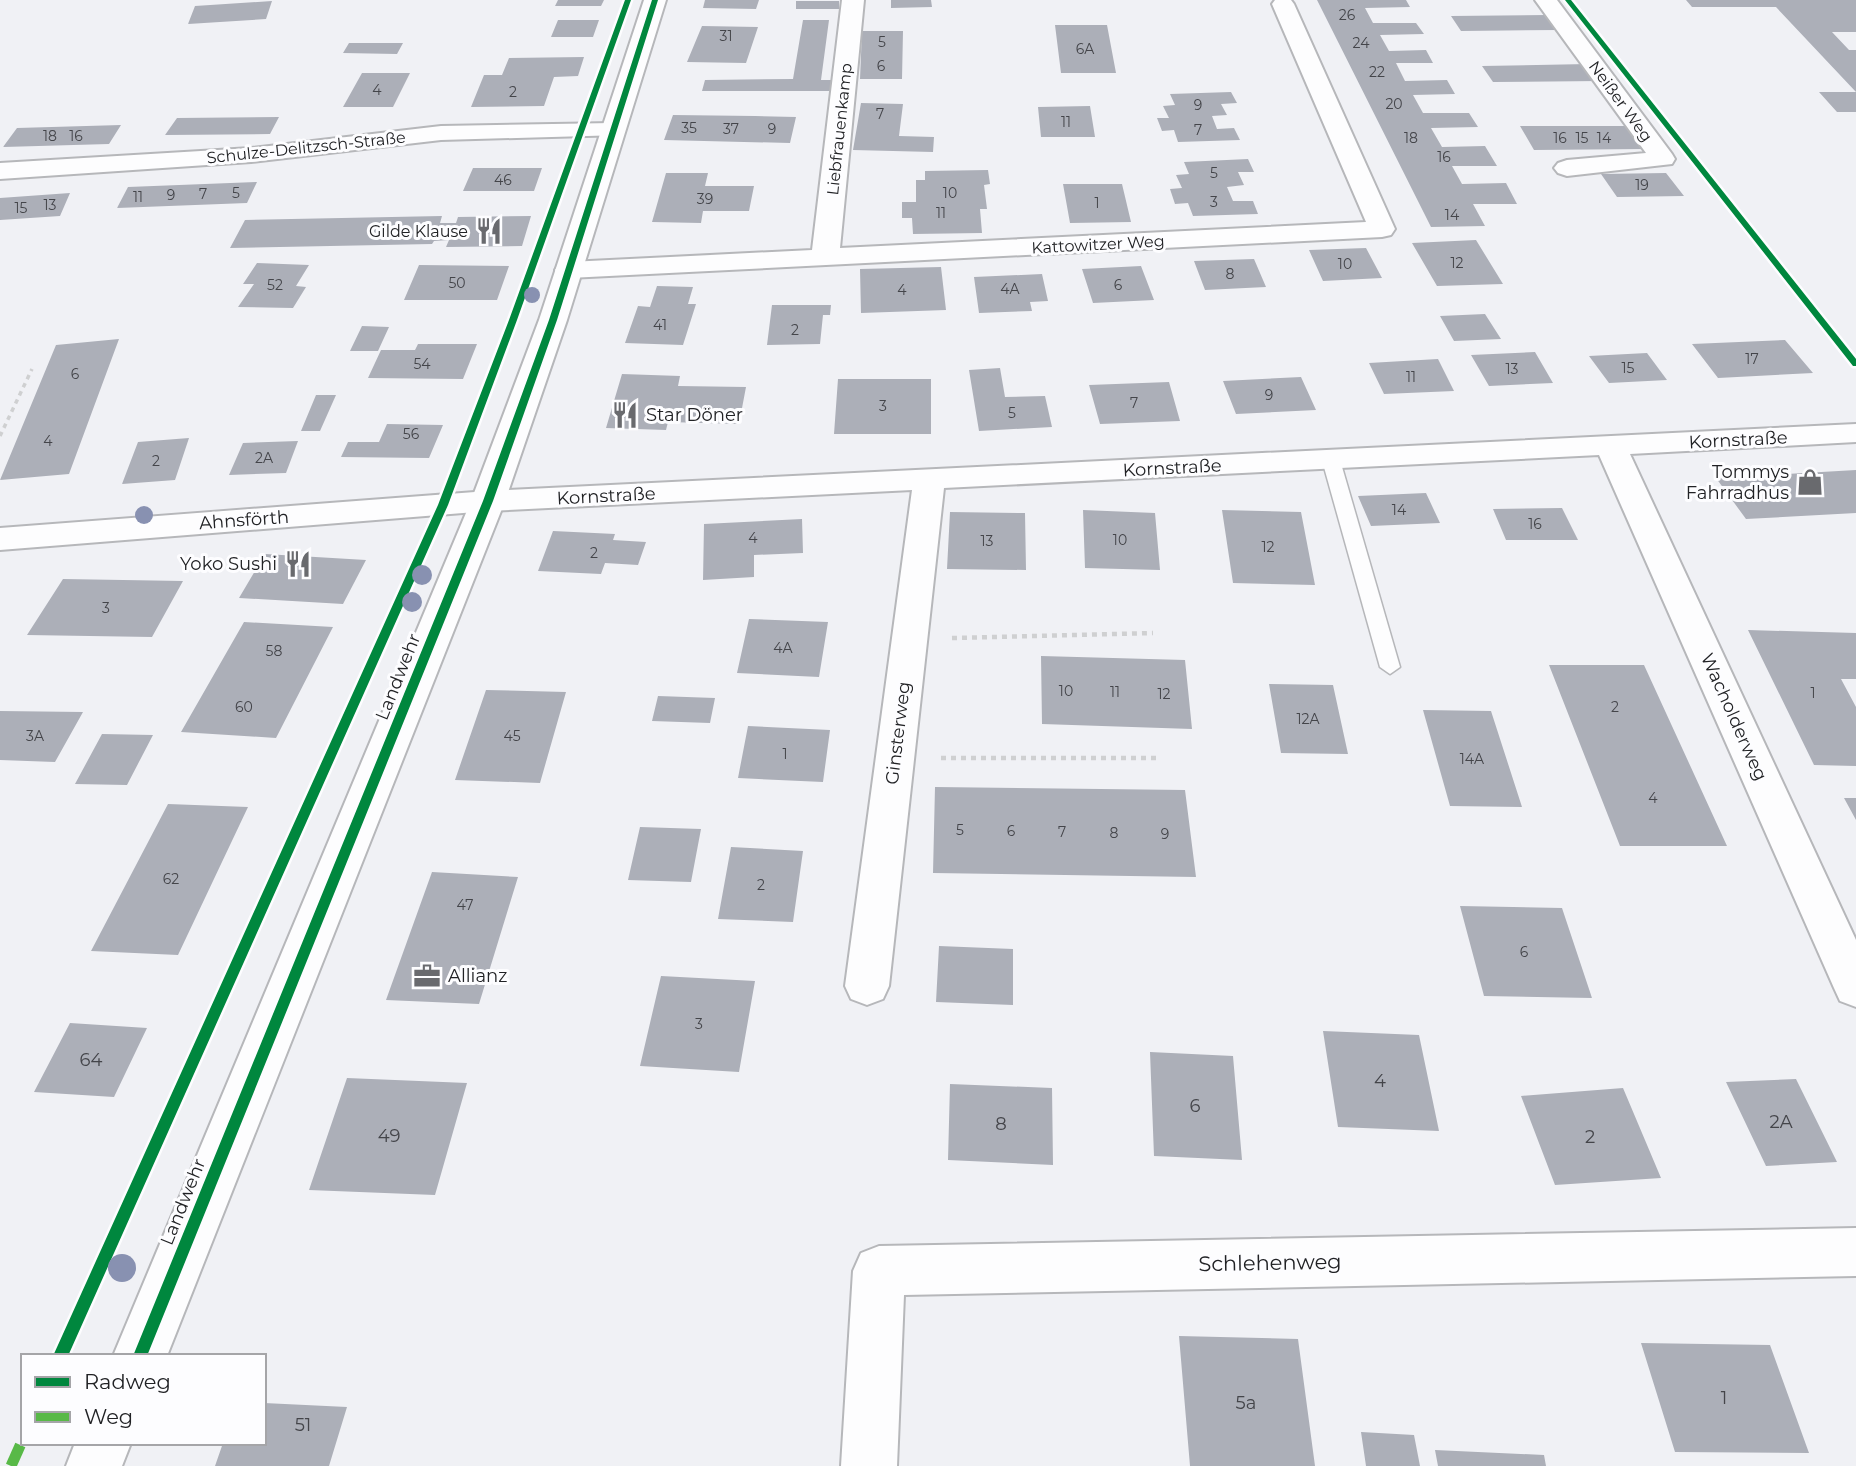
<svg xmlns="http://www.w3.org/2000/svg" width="1856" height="1466" font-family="Montserrat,sans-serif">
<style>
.building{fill:#acafb8}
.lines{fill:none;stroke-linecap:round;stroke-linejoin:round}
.lane-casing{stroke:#b6b7ba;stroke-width:3}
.street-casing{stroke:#b6b7ba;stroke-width:4}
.secondary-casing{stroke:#b6b7ba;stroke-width:4}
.path-far1{stroke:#cfd0d1;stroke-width:3.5;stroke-dasharray:4.5 4.5;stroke-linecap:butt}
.path{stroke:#cfd0d1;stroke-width:4.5;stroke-dasharray:5 5;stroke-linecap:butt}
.lane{fill:#fdfdfe;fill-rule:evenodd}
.street{fill:#fdfdfe;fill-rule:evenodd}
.secondary{fill:#fdfdfe;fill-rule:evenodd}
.quiet{stroke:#58b947;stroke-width:11;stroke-dasharray:23 11;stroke-linecap:butt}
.cycleway-casing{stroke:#fdfdff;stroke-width:5}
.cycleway{fill:#00873e;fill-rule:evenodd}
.tree{fill:#8891b1}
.labels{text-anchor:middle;stroke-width:6;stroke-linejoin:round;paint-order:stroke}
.number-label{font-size:14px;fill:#44454a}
.far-street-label{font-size:16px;fill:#212225;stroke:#fdfdff}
.far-poi-label{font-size:16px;fill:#212225;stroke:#fdfdff;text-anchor:end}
.poi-label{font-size:18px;fill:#212225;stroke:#fdfdff;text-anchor:start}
.street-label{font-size:18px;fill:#212225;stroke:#fdfdff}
.near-number-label{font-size:18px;fill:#44454a}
.near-street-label{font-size:21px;fill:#212225;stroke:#fdfdff}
</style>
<rect width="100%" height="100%" fill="#f0f1f5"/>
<path class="building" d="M558,0H604L601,6H555Z
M705,0H759L756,9L703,8Z
M891,0H931L932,7L891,8Z
M1317,0H1406L1410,7L1365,8L1373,23H1416L1424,34L1380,35L1389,51L1426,50L1433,63H1396L1405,81L1447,80L1455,94L1413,95L1423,113H1469L1478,127L1431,128L1442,147L1485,146L1497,166H1452L1462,184L1506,183L1517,204H1473L1485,226L1431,227Z
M1686,0H1856V32H1832L1849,50H1856V92L1776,7H1692Z
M272,1L266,19L188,24L195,6Z
M796,1H839V9H796Z
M1547,15L1558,30L1461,31L1451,16Z
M558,20H599L593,37H551Z
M803,20H829L821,80H833L832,91H702L705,80L793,79Z
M1055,25H1107L1116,73H1061Z
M702,26L758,27L746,63L687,62Z
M862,31H903L902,79H860Z
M349,43H403L397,54L343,53Z
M584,57L578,76L554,77L544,106L471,107L484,75H502L509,58Z
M1588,64L1600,81L1493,82L1482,66Z
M362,73H410L393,107H343Z
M1231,92L1237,103L1221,104L1227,115L1212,116L1217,129L1234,128L1240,140L1178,142L1174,130L1162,131L1157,118H1169L1163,106L1175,105L1170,94Z
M1819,92H1856V112H1837Z
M861,103L903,104L899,136L934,137L933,152L853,150Z
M1090,106L1095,137H1041L1038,107Z
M673,115L755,116L796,117L790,143L664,140Z
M279,117L270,134L165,135L177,118Z
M121,125L109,144L3,147L17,128Z
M1520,126H1629L1645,149L1534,150Z
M1248,159L1254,172H1238L1244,185L1227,187L1233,201H1253L1258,214L1193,216L1188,203L1175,204L1170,189L1182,188L1176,175L1189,174L1184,162Z
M473,168H542L534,191H463Z
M988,170L990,184L984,185L987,209H980L982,233L913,234L912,218H902V202H916V180H925V171Z
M666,173H708L705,186H754L749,211H703L701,223L652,222Z
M1666,173L1684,196L1617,197L1601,174Z
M257,182L247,203L117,208L128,187Z
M1063,184H1122L1131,222L1070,223Z
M70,193L60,216L0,220V198Z
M442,216L440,223H456L458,217L531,216L522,246L446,247L449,240L434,241L432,244L230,248L245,220Z
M1476,240L1503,284L1437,286L1412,243Z
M1366,248L1382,278L1323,281L1309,250Z
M1254,259L1266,287L1205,290L1194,261Z
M257,263L309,265L296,286L306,287L293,308L238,307L254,284H243Z
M419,265L509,266L497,300H404Z
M1141,266L1154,300L1093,303L1082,269Z
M941,267L946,310L861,313L860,269Z
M1042,274L1048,301L1030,302L1032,311L979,313L974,277Z
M657,286L693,287L688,304H696L683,345L625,343L638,306L650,307Z
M772,305H831L830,315H823L820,344L767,345Z
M1485,314L1501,339L1454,341L1440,316Z
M362,326L389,327L378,351H350Z
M119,339L69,474L0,480L56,345Z
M1785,340L1813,373L1718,378L1692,344Z
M418,344H477L463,379L368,378L381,350H415Z
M1535,352L1553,383L1489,386L1471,355Z
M1647,353L1667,380L1609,383L1589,356Z
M1438,359L1454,391L1384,394L1369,363Z
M1000,368L1005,397L1045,396L1052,427L979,431L969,370Z
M622,374L680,376L678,386L746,387L739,424L668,422L666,430L606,428Z
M1301,377L1316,410L1236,414L1223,381Z
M838,379H931V434H834Z
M1169,382L1180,421L1100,424L1089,385Z
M316,395H336L320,431H301Z
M387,424L443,425L429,458L341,457L348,442H379Z
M189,438L175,480L122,484L138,442Z
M298,441L286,473L229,475L243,443Z
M1856,470V513L1746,519L1716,478Z
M1426,493L1440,523L1371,526L1358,496Z
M1562,508L1578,540H1506L1493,509Z
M1083,510L1155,513L1160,570L1085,568Z
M1222,510L1301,512L1315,585L1233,583Z
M950,512L1025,513L1026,570L947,569Z
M802,519L803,553L754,555V577L703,580L704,524Z
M553,531L615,534L613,540L646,542L638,565L605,563L601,574L538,571Z
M265,554L366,560L343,604L239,598Z
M63,579L183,581L152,637L27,635Z
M749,619L828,622L819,677L737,673Z
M244,622L333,627L276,738L181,732Z
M1748,630L1856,633V679H1841L1856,707V766L1814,765Z
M1041,656L1185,660L1192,729L1042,724Z
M1549,665H1644L1727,846H1620Z
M1269,684L1333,685L1348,754L1281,753Z
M486,690L566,692L540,783L455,780Z
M658,696L715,698L710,723L652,721Z
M1423,710L1491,711L1522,807L1450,806Z
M0,711L83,712L55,762L0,760Z
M748,726L830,730L823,782L738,778Z
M102,734L153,735L127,785L75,784Z
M935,787L1185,790L1196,877L933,873Z
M1844,798H1856V820Z
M168,804L248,807L178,955L91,951Z
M640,827L701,829L691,882L628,880Z
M731,847L803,851L793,922L718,919Z
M432,872L518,877L479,1004L386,1000Z
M1460,906L1562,908L1592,998L1484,996Z
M939,946L1013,949V1005L936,1002Z
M661,976L755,981L739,1072L640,1066Z
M70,1023L147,1028L114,1097L34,1092Z
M1323,1031L1419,1035L1439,1131L1338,1127Z
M1150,1052L1233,1056L1242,1160L1154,1156Z
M347,1078L467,1083L435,1195L309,1190Z
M1796,1079L1837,1162L1766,1166L1726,1082Z
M950,1084L1052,1088L1053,1165L948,1160Z
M1623,1088L1661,1178L1555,1185L1521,1096Z
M1179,1336L1298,1339L1315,1466H1190Z
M1641,1343L1770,1345L1809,1453L1675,1452Z
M264,1403L347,1407L329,1466H215L223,1443H264Z
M1361,1432L1414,1435L1420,1466H1366Z
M1435,1450L1544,1455L1546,1466H1438Z"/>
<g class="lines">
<defs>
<path id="lane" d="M1331,455L1340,460L1400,667L1390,674L1380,667L1322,460Z"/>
<path id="street" d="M842,0H864L840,248L1366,222L1272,4L1275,0H1291L1294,4L1395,229L1391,235L1382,237L569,278L559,276L555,270L559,264L569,262L812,250Z
M1535,0H1557L1672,154L1675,159L1672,164L1567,176L1558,173L1554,168L1558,163L1567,160L1646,153Z
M613,123L622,125L625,130L622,135L441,140L251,162L0,179V163L251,148L441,126Z
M1856,424V442L1630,454L1856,940V1007L1840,1001L1834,988L1599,455L944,488L889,986L883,999L867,1005L851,999L845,986L912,490L488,511L0,550V528L488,491Z
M1856,1228V1276L904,1295L897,1466H841L853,1271L861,1253L879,1246Z"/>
<path id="secondary" d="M644,0H666L567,320L505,501L167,1356H113L471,501L539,320Z
M75,1443H131L122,1466H66Z"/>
</defs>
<use href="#lane" class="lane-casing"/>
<use href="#street" class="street-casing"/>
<use href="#secondary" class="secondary-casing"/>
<path class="path-far1" d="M0,436L32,369"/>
<path class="path" d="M952,638L1153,633
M941,758H1161"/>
<use href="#lane" class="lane"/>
<use href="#street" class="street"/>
<use href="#secondary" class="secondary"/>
<path class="quiet" d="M11,1466L23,1439"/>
<defs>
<path id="cycleway" d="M625,0H631L517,320L448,505L68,1356H53L438,505L509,320Z
M652,0H658L557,320L493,501L147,1356H133L483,501L549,320Z
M1565,0H1571L1856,359V366H1853Z"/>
</defs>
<use href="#cycleway" class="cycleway-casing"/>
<use href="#cycleway" class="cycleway"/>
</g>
<g class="tree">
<circle cx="532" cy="295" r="8"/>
<circle cx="144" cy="515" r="9"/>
<circle cx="422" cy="575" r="10"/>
<circle cx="412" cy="602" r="10"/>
<circle cx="122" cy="1268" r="14"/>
</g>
<defs>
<symbol id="restaurant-bare" viewBox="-9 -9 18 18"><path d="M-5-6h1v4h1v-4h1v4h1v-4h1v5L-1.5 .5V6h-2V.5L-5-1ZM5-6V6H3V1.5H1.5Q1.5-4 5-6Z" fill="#696a6e" stroke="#fdfdff" stroke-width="2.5" paint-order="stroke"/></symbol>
<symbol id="shop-bare" viewBox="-9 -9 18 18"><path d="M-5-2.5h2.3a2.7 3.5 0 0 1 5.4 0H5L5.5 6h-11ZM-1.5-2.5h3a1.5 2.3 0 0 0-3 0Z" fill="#696a6e" stroke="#fdfdff" stroke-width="2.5" paint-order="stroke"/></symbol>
<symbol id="office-bare" viewBox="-9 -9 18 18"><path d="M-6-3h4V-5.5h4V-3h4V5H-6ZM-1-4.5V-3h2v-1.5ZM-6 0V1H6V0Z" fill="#696a6e" stroke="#fdfdff" stroke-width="2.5" paint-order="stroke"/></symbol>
</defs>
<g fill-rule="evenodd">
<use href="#restaurant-bare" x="470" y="212" width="38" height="38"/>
<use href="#restaurant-bare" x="606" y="396" width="38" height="38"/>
<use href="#shop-bare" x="1791" y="463" width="38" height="38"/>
<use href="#restaurant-bare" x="279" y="545" width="38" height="38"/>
<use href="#office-bare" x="408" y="957" width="38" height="38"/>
</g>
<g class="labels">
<g class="number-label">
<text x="1347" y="20">26</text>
<text x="726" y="41">31</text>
<text x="882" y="47">5</text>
<text x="1361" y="48">24</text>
<text x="1085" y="54">6A</text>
<text x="881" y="71">6</text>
<text x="1377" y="77">22</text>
<text x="377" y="95">4</text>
<text x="513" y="97">2</text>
<text x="1394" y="109">20</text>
<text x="1198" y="110">9</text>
<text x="880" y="119">7</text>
<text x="1066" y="127">11</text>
<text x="689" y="133">35</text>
<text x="731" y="134">37</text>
<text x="772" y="134">9</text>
<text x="1198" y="135">7</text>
<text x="50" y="141">18</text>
<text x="76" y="141">16</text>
<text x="1411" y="143">18</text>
<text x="1560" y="143">16</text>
<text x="1582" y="143">15</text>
<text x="1604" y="143">14</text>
<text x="1444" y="162">16</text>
<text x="1214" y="178">5</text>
<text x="503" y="185">46</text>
<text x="1642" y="190">19</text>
<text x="236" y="198">5</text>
<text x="950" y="198">10</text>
<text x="203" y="199">7</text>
<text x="171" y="200">9</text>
<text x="138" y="202">11</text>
<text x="705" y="204">39</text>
<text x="1214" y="207">3</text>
<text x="1097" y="208">1</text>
<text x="50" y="210">13</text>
<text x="21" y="213">15</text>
<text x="941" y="218">11</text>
<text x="1452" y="220">14</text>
<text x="1457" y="268">12</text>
<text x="1345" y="269">10</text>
<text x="1230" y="279">8</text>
<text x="457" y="288">50</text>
<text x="275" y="290">52</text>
<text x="1118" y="290">6</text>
<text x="1010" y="294">4A</text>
<text x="902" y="295">4</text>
<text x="660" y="330">41</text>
<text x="795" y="335">2</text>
<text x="1752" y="364">17</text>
<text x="422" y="369">54</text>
<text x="1628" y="373">15</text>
<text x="1512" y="374">13</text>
<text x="75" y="379">6</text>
<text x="1411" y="382">11</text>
<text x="1269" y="400">9</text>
<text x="1134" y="408">7</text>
<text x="883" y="411">3</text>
<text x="1012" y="418">5</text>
<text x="411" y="439">56</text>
<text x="48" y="446">4</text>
<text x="264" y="463">2A</text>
<text x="156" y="466">2</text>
<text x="1399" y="515">14</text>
<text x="1535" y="529">16</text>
<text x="753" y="543">4</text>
<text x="1120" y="545">10</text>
<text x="987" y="546">13</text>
<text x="1268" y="552">12</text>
<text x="594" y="558">2</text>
<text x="106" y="613">3</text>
<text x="783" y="653">4A</text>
<text x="274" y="656">58</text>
<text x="1066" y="696">10</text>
<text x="1115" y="697">11</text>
<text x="1813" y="698">1</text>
<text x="1164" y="699">12</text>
<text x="244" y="712">60</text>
<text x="1615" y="712">2</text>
<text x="1308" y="724">12A</text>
<text x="35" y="741">3A</text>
<text x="512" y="741">45</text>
<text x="785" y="759">1</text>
<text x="1472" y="764">14A</text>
<text x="1653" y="803">4</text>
<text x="960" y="835">5</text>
<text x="1011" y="836">6</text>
<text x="1062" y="837">7</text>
<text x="1114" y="838">8</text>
<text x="1165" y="839">9</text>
<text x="171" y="884">62</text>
<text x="761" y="890">2</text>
<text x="465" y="910">47</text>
<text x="1524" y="957">6</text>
<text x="699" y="1029">3</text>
</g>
<g class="far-street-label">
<text transform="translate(1621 101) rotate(54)" y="6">Neißer Weg</text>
<text transform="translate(839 129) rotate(-84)" y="6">Liebfrauenkamp</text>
<text transform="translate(306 147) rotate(-6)" y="6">Schulze-Delitzsch-Straße</text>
<text transform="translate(1098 244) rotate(-3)" y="6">Kattowitzer Weg</text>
</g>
<g class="far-poi-label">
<text x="468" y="237">Gilde Klause</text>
</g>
<g class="poi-label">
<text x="646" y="421">Star Döner</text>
<text x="1789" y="478" text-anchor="end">Tommys<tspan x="1789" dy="21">Fahrradhus</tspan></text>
<text x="277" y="570" text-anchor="end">Yoko Sushi</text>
<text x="448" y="982">Allianz</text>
</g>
<g class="street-label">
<text transform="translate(1738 440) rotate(-3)" y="6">Kornstraße</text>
<text transform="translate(1172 468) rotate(-3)" y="6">Kornstraße</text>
<text transform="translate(606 496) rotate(-3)" y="6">Kornstraße</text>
<text transform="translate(244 520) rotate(-4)" y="6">Ahnsförth</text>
<text transform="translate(398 677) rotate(-68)" y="6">Landwehr</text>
<text transform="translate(1734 717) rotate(66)" y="6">Wacholderweg</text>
<text transform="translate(898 733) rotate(-83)" y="6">Ginsterweg</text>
<text transform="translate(183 1202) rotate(-68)" y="6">Landwehr</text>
</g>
<g class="near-number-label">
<text x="91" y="1066">64</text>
<text x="1380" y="1087">4</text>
<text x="1195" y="1112">6</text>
<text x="1781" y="1128">2A</text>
<text x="1001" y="1130">8</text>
<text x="389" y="1142">49</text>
<text x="1590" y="1143">2</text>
<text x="1724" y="1404">1</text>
<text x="1246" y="1409">5a</text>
<text x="303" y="1431">51</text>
</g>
<g class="near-street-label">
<text transform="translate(1270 1263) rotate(-1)" y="7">Schlehenweg</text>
</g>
</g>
<rect x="21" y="1354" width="245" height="91" fill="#fdfdff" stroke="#a5a5a8" stroke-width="2"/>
<rect x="35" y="1377" width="35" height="10" fill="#00873e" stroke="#a5a5a8" stroke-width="2"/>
<text x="84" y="1389" font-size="21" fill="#212225">Radweg</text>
<rect x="35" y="1412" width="35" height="10" fill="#58b947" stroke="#a5a5a8" stroke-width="2"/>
<text x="84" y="1424" font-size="21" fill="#212225">Weg</text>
</svg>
